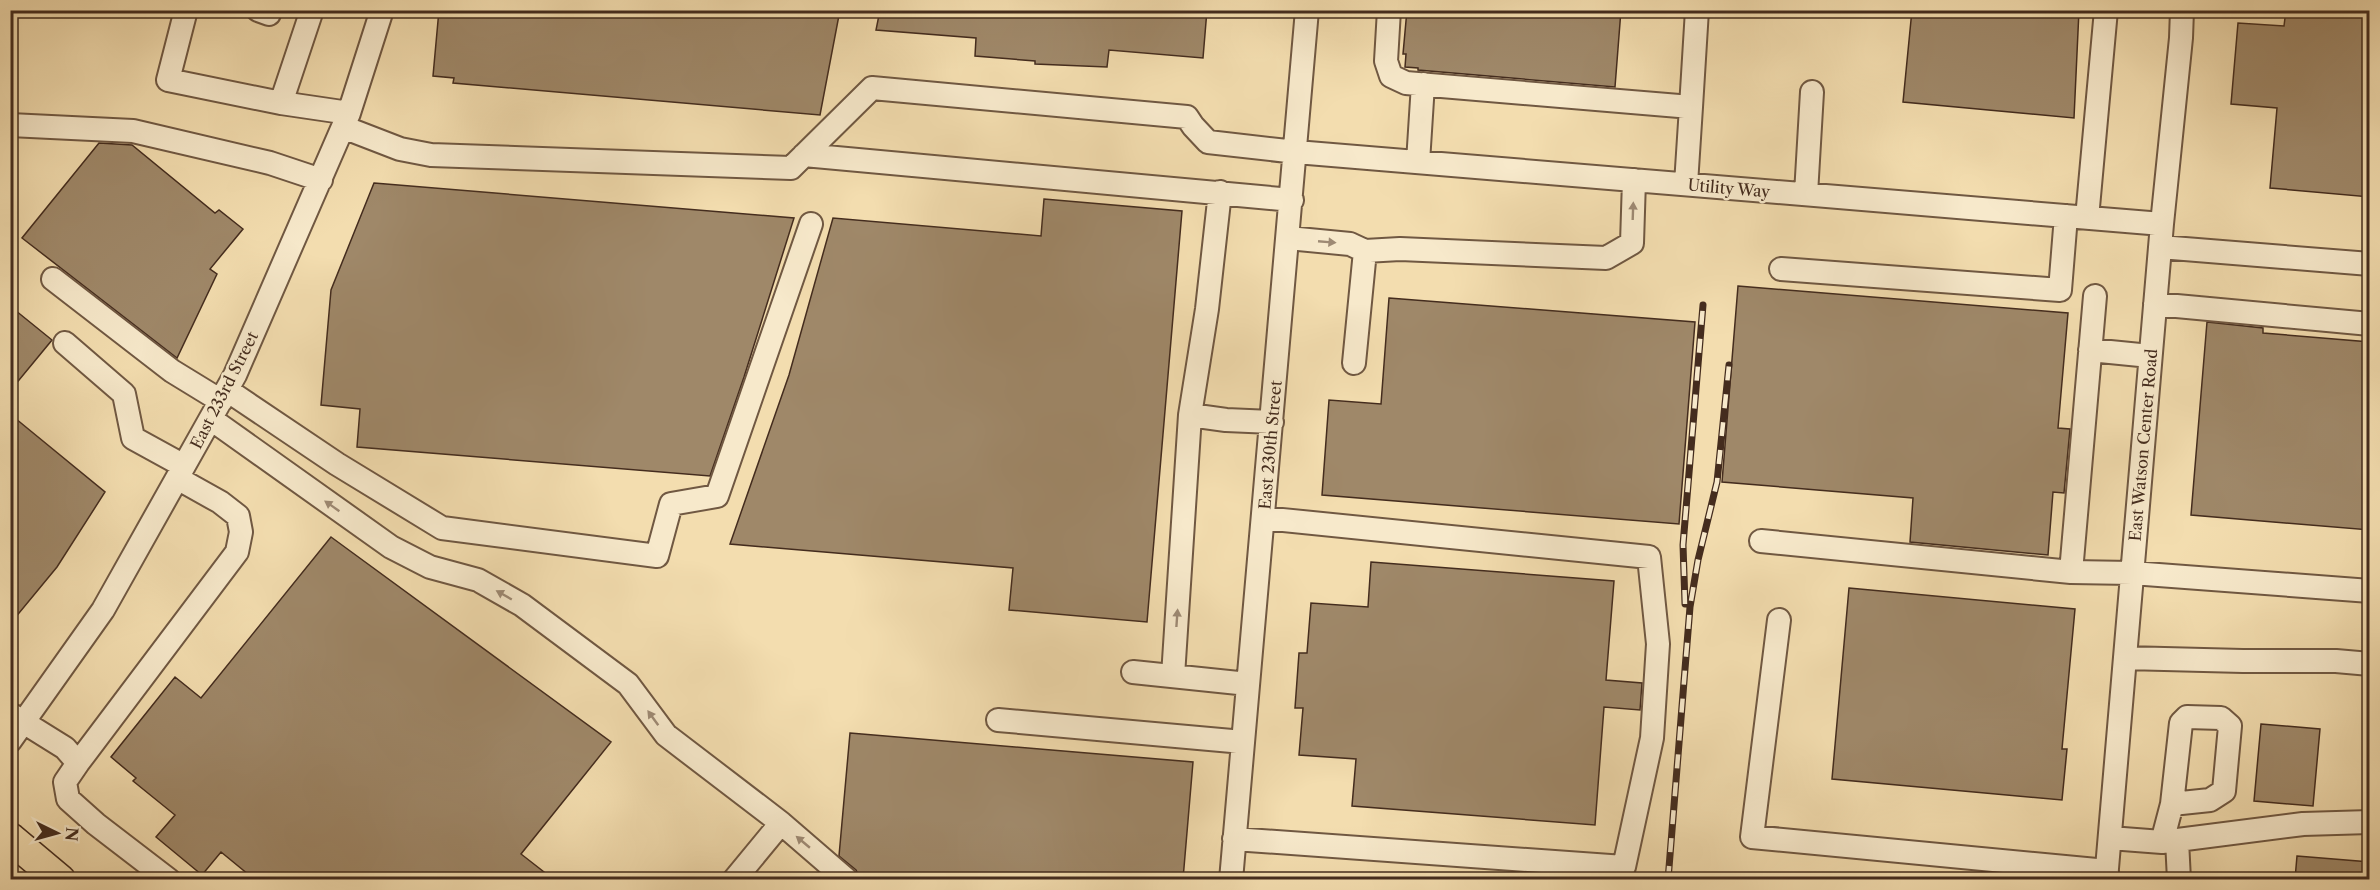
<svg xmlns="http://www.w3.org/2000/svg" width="2380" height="890" font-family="'Libre Caslon Text',serif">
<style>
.building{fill:#9f8869;stroke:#442c1e;stroke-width:1.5}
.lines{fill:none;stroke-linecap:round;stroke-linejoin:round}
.minor-casing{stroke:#705842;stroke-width:26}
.major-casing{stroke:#442c1e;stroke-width:33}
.minor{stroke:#f7e9cb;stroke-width:22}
.major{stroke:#f3ddaf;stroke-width:30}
.rail-casing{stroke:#442c1e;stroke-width:7}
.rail{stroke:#f7e9cb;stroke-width:4.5;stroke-dasharray:14;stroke-linecap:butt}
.oneway{fill:#9e8a74}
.labels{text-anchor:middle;stroke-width:5;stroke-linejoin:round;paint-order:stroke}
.street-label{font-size:16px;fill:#442c1e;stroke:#f7e9cb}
</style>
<rect width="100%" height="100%" fill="#f3ddaf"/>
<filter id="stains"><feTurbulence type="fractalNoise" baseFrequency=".00333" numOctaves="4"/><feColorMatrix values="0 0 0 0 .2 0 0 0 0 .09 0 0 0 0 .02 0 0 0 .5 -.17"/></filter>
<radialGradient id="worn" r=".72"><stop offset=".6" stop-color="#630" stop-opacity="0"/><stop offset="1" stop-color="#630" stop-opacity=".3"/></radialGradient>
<path class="building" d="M439,10H840L820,115L453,83L454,78L433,76Z
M880,10H1207L1203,58L1109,50L1107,67L1035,64V61L975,56L976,38L876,30Z
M1407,10H1621L1615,87L1418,70V68L1405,67L1406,54H1403Z
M1912,10H2079L2074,118L1903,102Z
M2286,10H2370V197L2270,188L2277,108L2231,104L2238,23L2284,26Z
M99,143L132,145L215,213L219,210L243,229L210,269L217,274L177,358L22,238Z
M374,183L794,218L744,377L710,476L357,447L360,409L321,405L331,290Z
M1044,199L1182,211L1147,622L1009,610L1013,568L730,544L789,375L833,218L1041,236Z
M1738,286L2068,313L2058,428L2070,429L2064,493L2053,492L2048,555L1910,542L1913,498L1722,482Z
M1389,298L1695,322L1679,524L1322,495L1329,400L1381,404Z
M10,306L52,340L10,391Z
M2207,322L2263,328V333L2370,342V530L2191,515Z
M10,414L105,492L57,567L10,624Z
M331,537L611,742L521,854L553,879H254L221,852L202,875L156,837L175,815L133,781L136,778L111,757L175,677L201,698Z
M1371,562L1614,581L1606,680L1642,683L1640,710L1604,707L1595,825L1352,806L1356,759L1299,755L1303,708H1295L1299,653H1307L1311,603L1368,607Z
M1849,588L2075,609L2062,749H2067L2062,800L1832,779Z
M2261,724L2320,729L2313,806L2254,801Z
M850,733L1193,762L1183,879H860L856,870L839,856Z
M2297,856L2370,862V879H2295Z"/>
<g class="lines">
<defs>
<path id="minor" d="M186,10L168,80L281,103
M258,10L269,14
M312,10L281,103L349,113
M1389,10L1386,61L1391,76L1406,83L1691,107L1697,10
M10,125L133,131L270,163L321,180
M343,127L400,149L431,155L791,168L872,88L1187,117L1193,126L1208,142L1296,152L2162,224
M804,155L1292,200
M1418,162L1423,84
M1686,184L1691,107
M1220,192L1207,309L1190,415L1226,420L1272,422
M1806,194L1812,92
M2087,218L2106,10
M1288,238L1350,244L1365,251L1400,249L1606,258L1632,243L1634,180
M2160,247L2370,264
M1781,269L2060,290L2066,216
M53,279L172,371L221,401
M2155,304L2370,324
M65,343L124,394L133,438L184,466
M2090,350L2150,356
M1354,363L1365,251
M227,390L337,464L442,528L657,556L671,504L717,496L811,224
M211,419L391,547L430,567L478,580L522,605L628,684L666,735L781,823L847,880
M1761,541L2071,572L2132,573L2370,591
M2071,572L2095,296
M1779,620L1752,837L2107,871
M2125,658L2243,661H2336L2370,664
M1133,672L1248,684
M1173,676L1190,415
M12,715L65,748L78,763L65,782L68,799L96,824L169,880
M998,720L1243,742
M10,741L103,610L235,375L349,113L382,10
M78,763L237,552L241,532L238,516L220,502L177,478
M2110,838L2162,842L2303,824L2370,822
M1234,839L1624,867L1652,738L1658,644L1649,557L1263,518
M2177,840L2179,880
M2162,842L2172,804L2181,723L2187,717L2221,718L2230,726L2224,791L2210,800L2172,804
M734,880L781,823
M1231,880L1307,10
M2106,880L2162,224L2181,38L2182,10"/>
<path id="major" d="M10,838L60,880"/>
</defs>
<use href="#minor" class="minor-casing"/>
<use href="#major" class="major-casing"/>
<use href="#minor" class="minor"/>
<use href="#major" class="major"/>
<defs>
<path id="rail" d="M1685,604L1683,545L1703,305
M1668,880L1690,607L1698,560L1717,482L1729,365"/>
</defs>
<use href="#rail" class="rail-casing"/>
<use href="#rail" class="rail"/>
</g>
<defs><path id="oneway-solid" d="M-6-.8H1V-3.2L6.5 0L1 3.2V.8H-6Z" transform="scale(1.5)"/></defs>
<g class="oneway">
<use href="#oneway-solid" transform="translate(1633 211) rotate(-88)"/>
<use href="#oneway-solid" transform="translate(1327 242) rotate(5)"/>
<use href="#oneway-solid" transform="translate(332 506) rotate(-145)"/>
<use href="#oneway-solid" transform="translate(504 595) rotate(-150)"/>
<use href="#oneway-solid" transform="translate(1177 618) rotate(-86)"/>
<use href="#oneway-solid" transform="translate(653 718) rotate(-126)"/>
<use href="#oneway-solid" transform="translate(803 842) rotate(-140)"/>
</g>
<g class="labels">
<g class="street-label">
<text transform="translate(1729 188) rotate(5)" y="6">Utility Way</text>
<text transform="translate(224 390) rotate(-63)" y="6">East 233rd Street</text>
<text transform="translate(1270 445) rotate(-85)" y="6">East 230th Street</text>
<text transform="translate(2143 445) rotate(-85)" y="6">East Watson Center Road</text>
</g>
</g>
<rect width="2380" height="890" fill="none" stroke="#f3ddaf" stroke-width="36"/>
<rect x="12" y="12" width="2356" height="866" fill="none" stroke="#442c1e" stroke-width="3"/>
<rect x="18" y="18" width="2344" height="854" fill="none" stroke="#442c1e" stroke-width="1.5"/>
<g transform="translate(57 833) rotate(95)" stroke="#f7e9cb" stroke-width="4.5" paint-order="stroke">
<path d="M0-4.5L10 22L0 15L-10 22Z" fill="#442c1e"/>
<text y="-9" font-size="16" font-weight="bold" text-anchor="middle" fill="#442c1e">N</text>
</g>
<rect width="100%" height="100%" filter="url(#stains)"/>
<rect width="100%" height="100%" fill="url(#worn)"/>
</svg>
